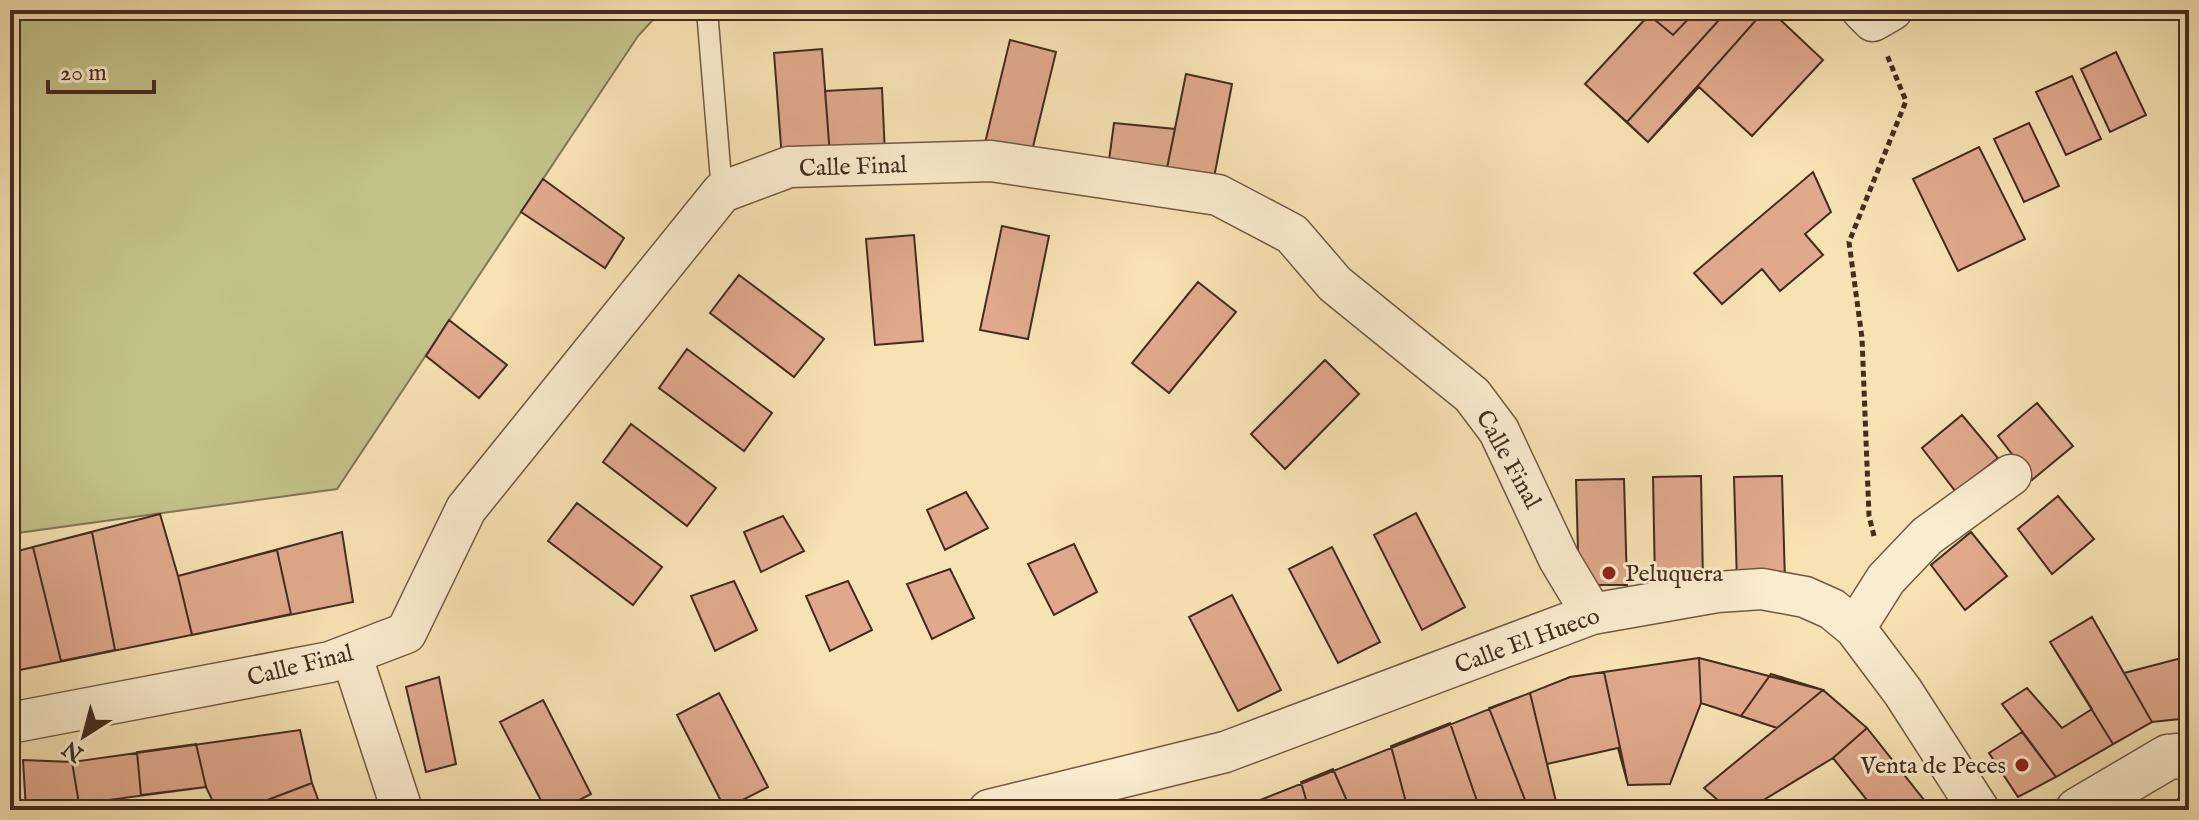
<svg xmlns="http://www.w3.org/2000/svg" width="2199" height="820" font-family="'IM FELL English',serif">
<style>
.green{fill:#c3c188;stroke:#847654;stroke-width:2}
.building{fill:#e0a98d;stroke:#442c1f;stroke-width:2}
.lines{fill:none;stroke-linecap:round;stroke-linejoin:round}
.service-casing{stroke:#715a44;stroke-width:23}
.minor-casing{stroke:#715a44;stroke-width:43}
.tertiary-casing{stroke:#715a44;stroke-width:47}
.path{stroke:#442c1f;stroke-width:5;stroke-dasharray:6 4;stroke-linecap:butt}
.service{stroke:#faecce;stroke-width:20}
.minor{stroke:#faecce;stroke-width:40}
.tertiary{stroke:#faecce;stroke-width:44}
.poi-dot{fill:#8f2418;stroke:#faecce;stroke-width:3}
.labels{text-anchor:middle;stroke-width:6;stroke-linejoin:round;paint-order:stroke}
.street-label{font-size:24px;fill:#442c1f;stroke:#faecce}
.poi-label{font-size:24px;fill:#442c1f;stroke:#faecce;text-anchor:start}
</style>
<rect width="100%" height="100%" fill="#f7e2b3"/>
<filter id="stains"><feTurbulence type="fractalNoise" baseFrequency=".0025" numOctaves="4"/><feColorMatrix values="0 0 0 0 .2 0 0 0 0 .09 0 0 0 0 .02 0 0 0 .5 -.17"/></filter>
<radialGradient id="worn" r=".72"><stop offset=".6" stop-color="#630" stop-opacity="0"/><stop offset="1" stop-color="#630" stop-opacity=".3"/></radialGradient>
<path class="green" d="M10,10H662L638,36L337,489L10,534Z"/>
<path class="building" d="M1649,10H1770L1823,60L1752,136L1699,87L1648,142L1585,84L1649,15Z
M1697,10H1728L1627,122L1585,84L1649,15L1673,35Z
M1728,10H1765L1648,142L1627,122Z
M1010,40L1056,52L1031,155L985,143Z
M822,49L830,155L782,159L774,53Z
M2116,52L2146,115L2110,132L2081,69Z
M1186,74L1232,84L1212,188L1165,178Z
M2072,76L2101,139L2066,155L2036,92Z
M882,88L885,155H830L825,91Z
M1114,123L1175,129L1165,178L1107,175Z
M2029,123L2059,186L2024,202L1994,139Z
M1979,147L2025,239L1958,271L1913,179Z
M1813,172L1831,212L1805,234L1823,255L1780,291L1762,269L1722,304L1694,273Z
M543,179L624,238L605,268L521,212Z
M1002,226L1049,236L1028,339L980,330Z
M914,235L923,341L875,345L866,239Z
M739,275L824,339L794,377L710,313Z
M1198,282L1236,312L1169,393L1132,363Z
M449,320L507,365L479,398L426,356Z
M687,349L772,413L744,451L659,388Z
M1325,360L1359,394L1285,469L1251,434Z
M2037,403L2073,446L2032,480L1998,436Z
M1962,415L1998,458L1956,492L1922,448Z
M631,424L716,488L687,526L603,462Z
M1701,476L1703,582H1655L1653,477Z
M1782,476L1785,582L1737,583L1734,477Z
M1624,479L1627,585H1579L1576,480Z
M966,492L988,528L945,550L927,510Z
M2058,496L2094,539L2052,574L2018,529Z
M577,503L662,567L633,605L548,541Z
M1416,513L1465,607L1422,630L1374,535Z
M160,514L178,576L342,532L353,602L10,672V553Z
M783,516L804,551L761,572L744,532Z
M92,532L115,650L61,661L33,547Z
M1971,532L2007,576L1965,610L1931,565Z
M1074,544L1097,592L1054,615L1028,564Z
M1332,547L1380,642L1338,663L1289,569Z
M277,550L291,614L192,635L178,576Z
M950,569L974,618L932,639L907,584Z
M734,581L757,630L715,651L691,596Z
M848,581L872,630L830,651L806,596Z
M1232,595L1281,690L1238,711L1189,617Z
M2092,617L2124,673L2189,656V718L2152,722L2056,777L2002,704L2027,688L2062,728L2092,709L2050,642Z
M2092,617L2152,722L2113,744L2050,642Z
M1699,658L1701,703L1670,784L1628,785L1604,672Z
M1699,658L1823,690L1867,728L1833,758L1747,810H1729L1704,788L1777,728L1701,703L1670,784L1628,785L1618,748L1547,764L1558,810H1481L1478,804L1464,810H1235L1570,677Z
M1771,674L1823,690L1777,728L1741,716Z
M439,677L456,764L426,772L406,687Z
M719,693L768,787L725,809L677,715Z
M1530,693L1558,810H1529L1489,708Z
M543,700L591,794L560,810H546L500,722Z
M1450,723L1478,804L1464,810H1408L1391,746Z
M1867,728L1932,810H1875L1833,758Z
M300,730L312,783L241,810H217L206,787L79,804L72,762Z
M2022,732L2056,777L2018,797L1989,753Z
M196,744L206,787L141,795L137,752Z
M23,760L72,762L80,810H26Z
M1333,769L1351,810H1309L1301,782Z
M312,783L322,810H241Z
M2189,795V810H2161L2183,796Z
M2183,796L2189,810H2161Z
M1251,803L1253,810H1235Z"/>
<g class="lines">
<defs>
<path id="service" d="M707,10L722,192"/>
<path id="minor" d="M1862,10L1873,21L1892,10
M1855,628L1886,579L1927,536L2011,475
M351,654L402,810
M10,723L330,662L406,633L466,509L722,192L789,167L991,161L1218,195L1292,234L1335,284L1472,395L1499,431L1559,559L1592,614
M989,810L1225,752L1592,614L1717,592L1762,589L1805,597L1832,609L1855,628L1903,692L1979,810"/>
<path id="tertiary" d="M2078,810L2168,757L2189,755"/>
</defs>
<use href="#service" class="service-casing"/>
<use href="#minor" class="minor-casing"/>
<use href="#tertiary" class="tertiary-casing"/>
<path class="path" d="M1874,536L1869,516L1862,338L1849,242L1906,101L1887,55"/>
<use href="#service" class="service"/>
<use href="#minor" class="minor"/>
<use href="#tertiary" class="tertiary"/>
</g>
<g class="poi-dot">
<circle cx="1609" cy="573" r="8"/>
<circle cx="2022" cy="765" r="8"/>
</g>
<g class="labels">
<g class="street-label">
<text transform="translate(853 166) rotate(-2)" y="8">Calle Final</text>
<text transform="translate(1509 459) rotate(61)" y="8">Calle Final</text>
<text transform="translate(1527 640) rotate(-20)" y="8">Calle El Hueco</text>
<text transform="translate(300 665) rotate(-14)" y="8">Calle Final</text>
</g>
<g class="poi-label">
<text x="1625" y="581">Peluquera</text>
<text x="2006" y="773" text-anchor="end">Venta de Peces</text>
</g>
</g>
<rect width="2199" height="820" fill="none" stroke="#f7e2b3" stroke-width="40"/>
<rect x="12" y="12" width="2175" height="796" fill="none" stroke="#442c1f" stroke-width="4"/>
<rect x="20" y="20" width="2159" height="780" fill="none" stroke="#442c1f" stroke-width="2"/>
<g transform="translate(84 736) rotate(216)" stroke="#faecce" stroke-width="6" paint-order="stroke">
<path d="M0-6L14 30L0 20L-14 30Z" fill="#442c1f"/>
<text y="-12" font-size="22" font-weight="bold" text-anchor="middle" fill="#442c1f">N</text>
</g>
<path d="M48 80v12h106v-12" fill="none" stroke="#442c1f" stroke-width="4"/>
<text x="60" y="80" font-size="24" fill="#442c1f" stroke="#faecce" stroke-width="6" paint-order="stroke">20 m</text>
<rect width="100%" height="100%" filter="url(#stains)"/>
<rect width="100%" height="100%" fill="url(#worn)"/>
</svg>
